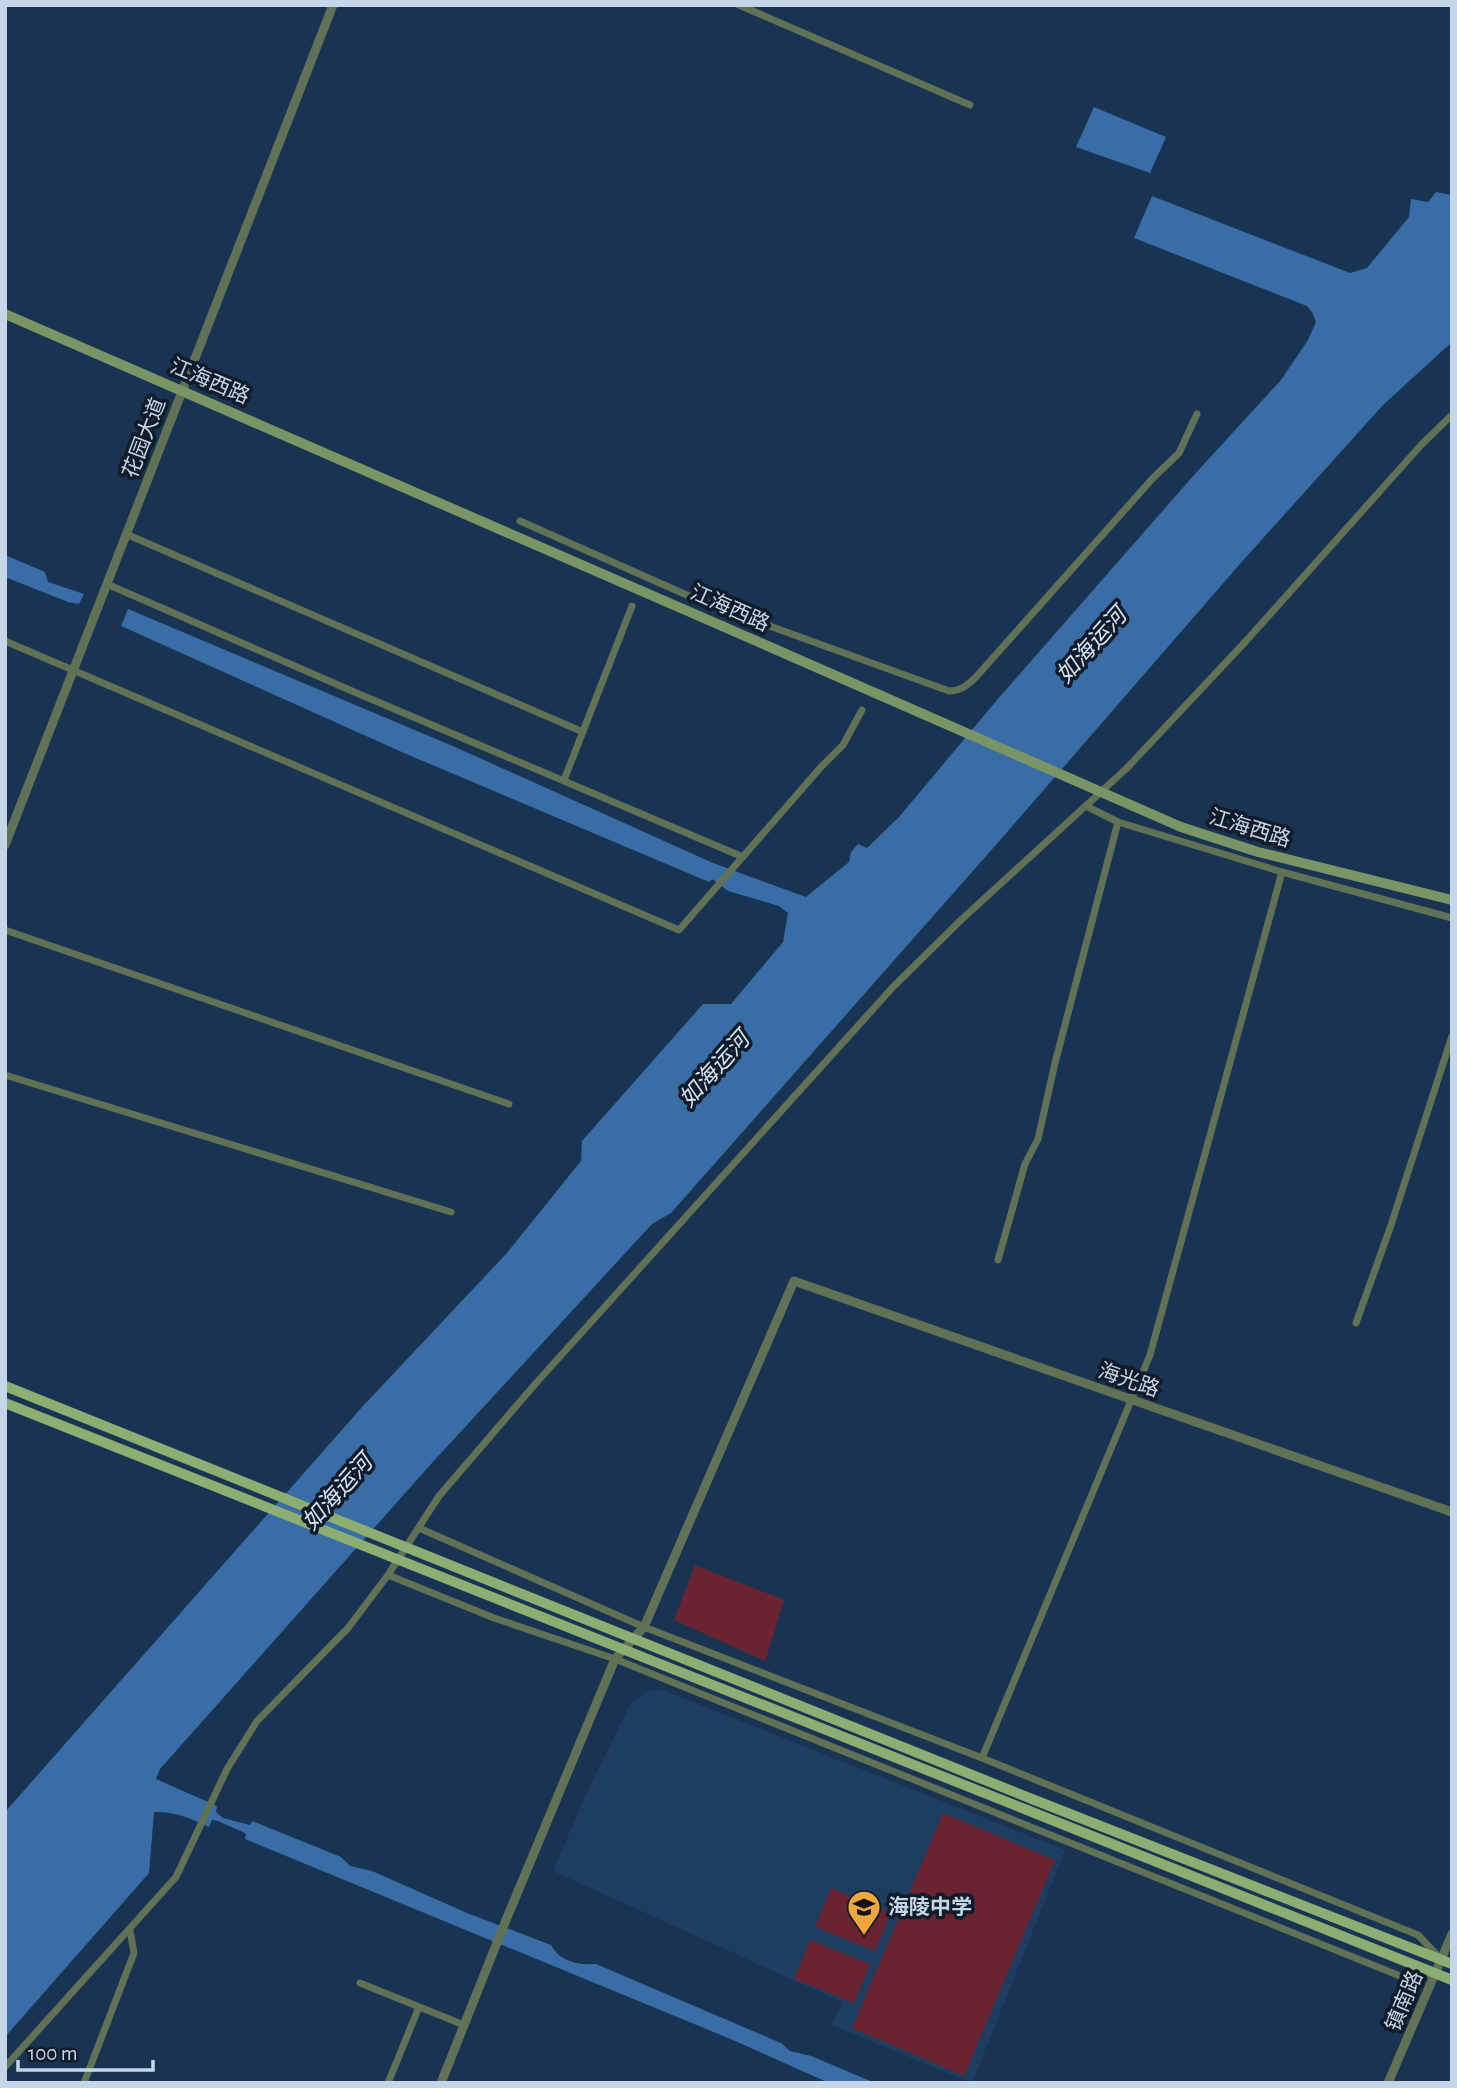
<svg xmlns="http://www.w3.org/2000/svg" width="1457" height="2088" font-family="'Alegreya Sans','Noto Sans SC',sans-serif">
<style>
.built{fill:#1d3e61}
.green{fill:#6a2431}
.water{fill:#386da6}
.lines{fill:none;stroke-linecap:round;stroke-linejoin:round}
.stream{stroke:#386da6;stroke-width:2.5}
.minor{stroke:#617155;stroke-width:7}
.tertiary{stroke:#617155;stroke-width:9}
.secondary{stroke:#7a9466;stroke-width:10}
.primary{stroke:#8dae73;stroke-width:10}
.secondary-bridge{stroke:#7a9466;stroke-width:10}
.primary-bridge{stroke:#8dae73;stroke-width:10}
.labels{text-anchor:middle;stroke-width:7;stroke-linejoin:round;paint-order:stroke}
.street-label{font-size:21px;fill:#c6d6e9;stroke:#101c29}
.poi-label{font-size:21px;font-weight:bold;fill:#c6d6e9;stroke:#101c29;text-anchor:start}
.water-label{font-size:23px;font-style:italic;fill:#d5e3f4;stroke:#101c29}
</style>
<rect width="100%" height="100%" fill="#193452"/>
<path class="built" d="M663,1690L1065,1850L972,2083L832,2025L842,2002L553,1871L587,1792L630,1705L647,1691Z"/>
<path class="green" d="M695,1565L784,1600L765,1661L674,1620Z
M943,1813L1055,1860L964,2076L852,2028Z
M831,1888L891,1913L875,1951L815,1927Z
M810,1940L870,1964L854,2003L794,1979Z"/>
<path class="water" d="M1094,107L1166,137L1150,173L1076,147Z
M1436,192L1452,195V342L1383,405L1239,565L1002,838L671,1213L652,1224L431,1464L160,1769L156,1779L217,1806L216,1812L223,1818L250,1825L252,1821L341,1857L350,1866L372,1871L467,1913L551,1945C561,1962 577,1965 596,1964L781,2043L790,2051L811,2056L875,2083H829L733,2040L245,1839L246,1834C236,1825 226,1822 212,1820L209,1827C190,1818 174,1811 154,1812L149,1873L5,2037V1812L363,1406L506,1254L581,1161L582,1141L703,1004H731L783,942L788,913L779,906L728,891L712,879L709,882L404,753L121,626L128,609L455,747L713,863L806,897L849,862L851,852L858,844L867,848L899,817L997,700L1194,475L1281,380L1308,340L1316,322L1312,312L1307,306L1134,238L1152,196L1350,273L1367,268L1409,217L1411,199L1428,202Z
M5,555L45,572L48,582L84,594L79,604L68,602L5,577Z"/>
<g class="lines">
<path class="stream" d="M221,1821L244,1831"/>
<path class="minor" d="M739,5L970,105
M520,521L698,600L949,691C962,691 967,685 976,677L1153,478L1179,453L1197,414
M126,534L583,732
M107,584L352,691L743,857
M5,641L679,930L821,767L843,745L862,710
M564,780L632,606
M1086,806L1118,822L1282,872L1452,918
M5,930L509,1104
M5,1075L451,1212
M998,1260L1025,1164L1038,1139L1055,1063L1118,822
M1356,1323L1390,1228L1452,1036
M419,1528L644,1627L982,1758L1418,1935L1438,1956
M388,1575L494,1618L615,1659L1400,1976L1431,1974
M982,1758L1150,1355L1282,872
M360,1983L464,2025
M5,2067L176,1877L227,1769L257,1721L348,1628L388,1575L439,1496L537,1382L893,987L961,920L1127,768L1246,641L1422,444L1452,415
M84,2083L134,1953L130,1930
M388,2083L419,2007"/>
<path class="tertiary" d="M5,845L333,5
M441,2083L506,1920L615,1659L644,1627L794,1281L1452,1512
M1388,2083L1452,1934"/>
<path class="secondary" d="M5,314L722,626"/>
<path class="primary" d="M1032,1799L1452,1964
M1027,1810L1452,1980"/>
<path class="secondary-bridge" d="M722,626L1181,827L1258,852L1452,900"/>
<path class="primary-bridge" d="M5,1386L1032,1799
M5,1403L1027,1810"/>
</g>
<defs>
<symbol id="school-pin" viewBox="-11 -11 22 30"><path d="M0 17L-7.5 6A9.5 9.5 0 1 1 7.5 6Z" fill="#efa73e" stroke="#101c29"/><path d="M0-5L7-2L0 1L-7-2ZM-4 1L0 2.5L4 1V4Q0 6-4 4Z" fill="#111"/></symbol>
</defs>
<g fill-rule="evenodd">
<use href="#school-pin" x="845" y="1888" width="38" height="52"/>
</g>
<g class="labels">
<g class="street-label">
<text transform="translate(210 381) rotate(23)" y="7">江海西路</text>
<text transform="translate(144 438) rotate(-69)" y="7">花园大道</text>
<text transform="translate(730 608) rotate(24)" y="7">江海西路</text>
<text transform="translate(1250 828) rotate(17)" y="7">江海西路</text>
<text transform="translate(1129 1380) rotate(19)" y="7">海光路</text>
<text transform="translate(1404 2001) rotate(-67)" y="7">镇南路</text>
</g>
<g class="poi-label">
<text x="888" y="1914">海陵中学</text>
</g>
<g class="water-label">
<text transform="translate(1091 645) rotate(-48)" y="8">如海运河</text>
<text transform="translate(714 1069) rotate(-48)" y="8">如海运河</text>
<text transform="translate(337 1492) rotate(-48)" y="8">如海运河</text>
</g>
</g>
<rect width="1457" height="2088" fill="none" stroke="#c6d6e9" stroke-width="14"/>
<path d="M18 2060v10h135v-10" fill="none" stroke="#c6d6e9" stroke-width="3.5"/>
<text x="28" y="2060" font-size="21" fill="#c6d6e9" stroke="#101c29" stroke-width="5" paint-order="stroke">100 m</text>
</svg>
